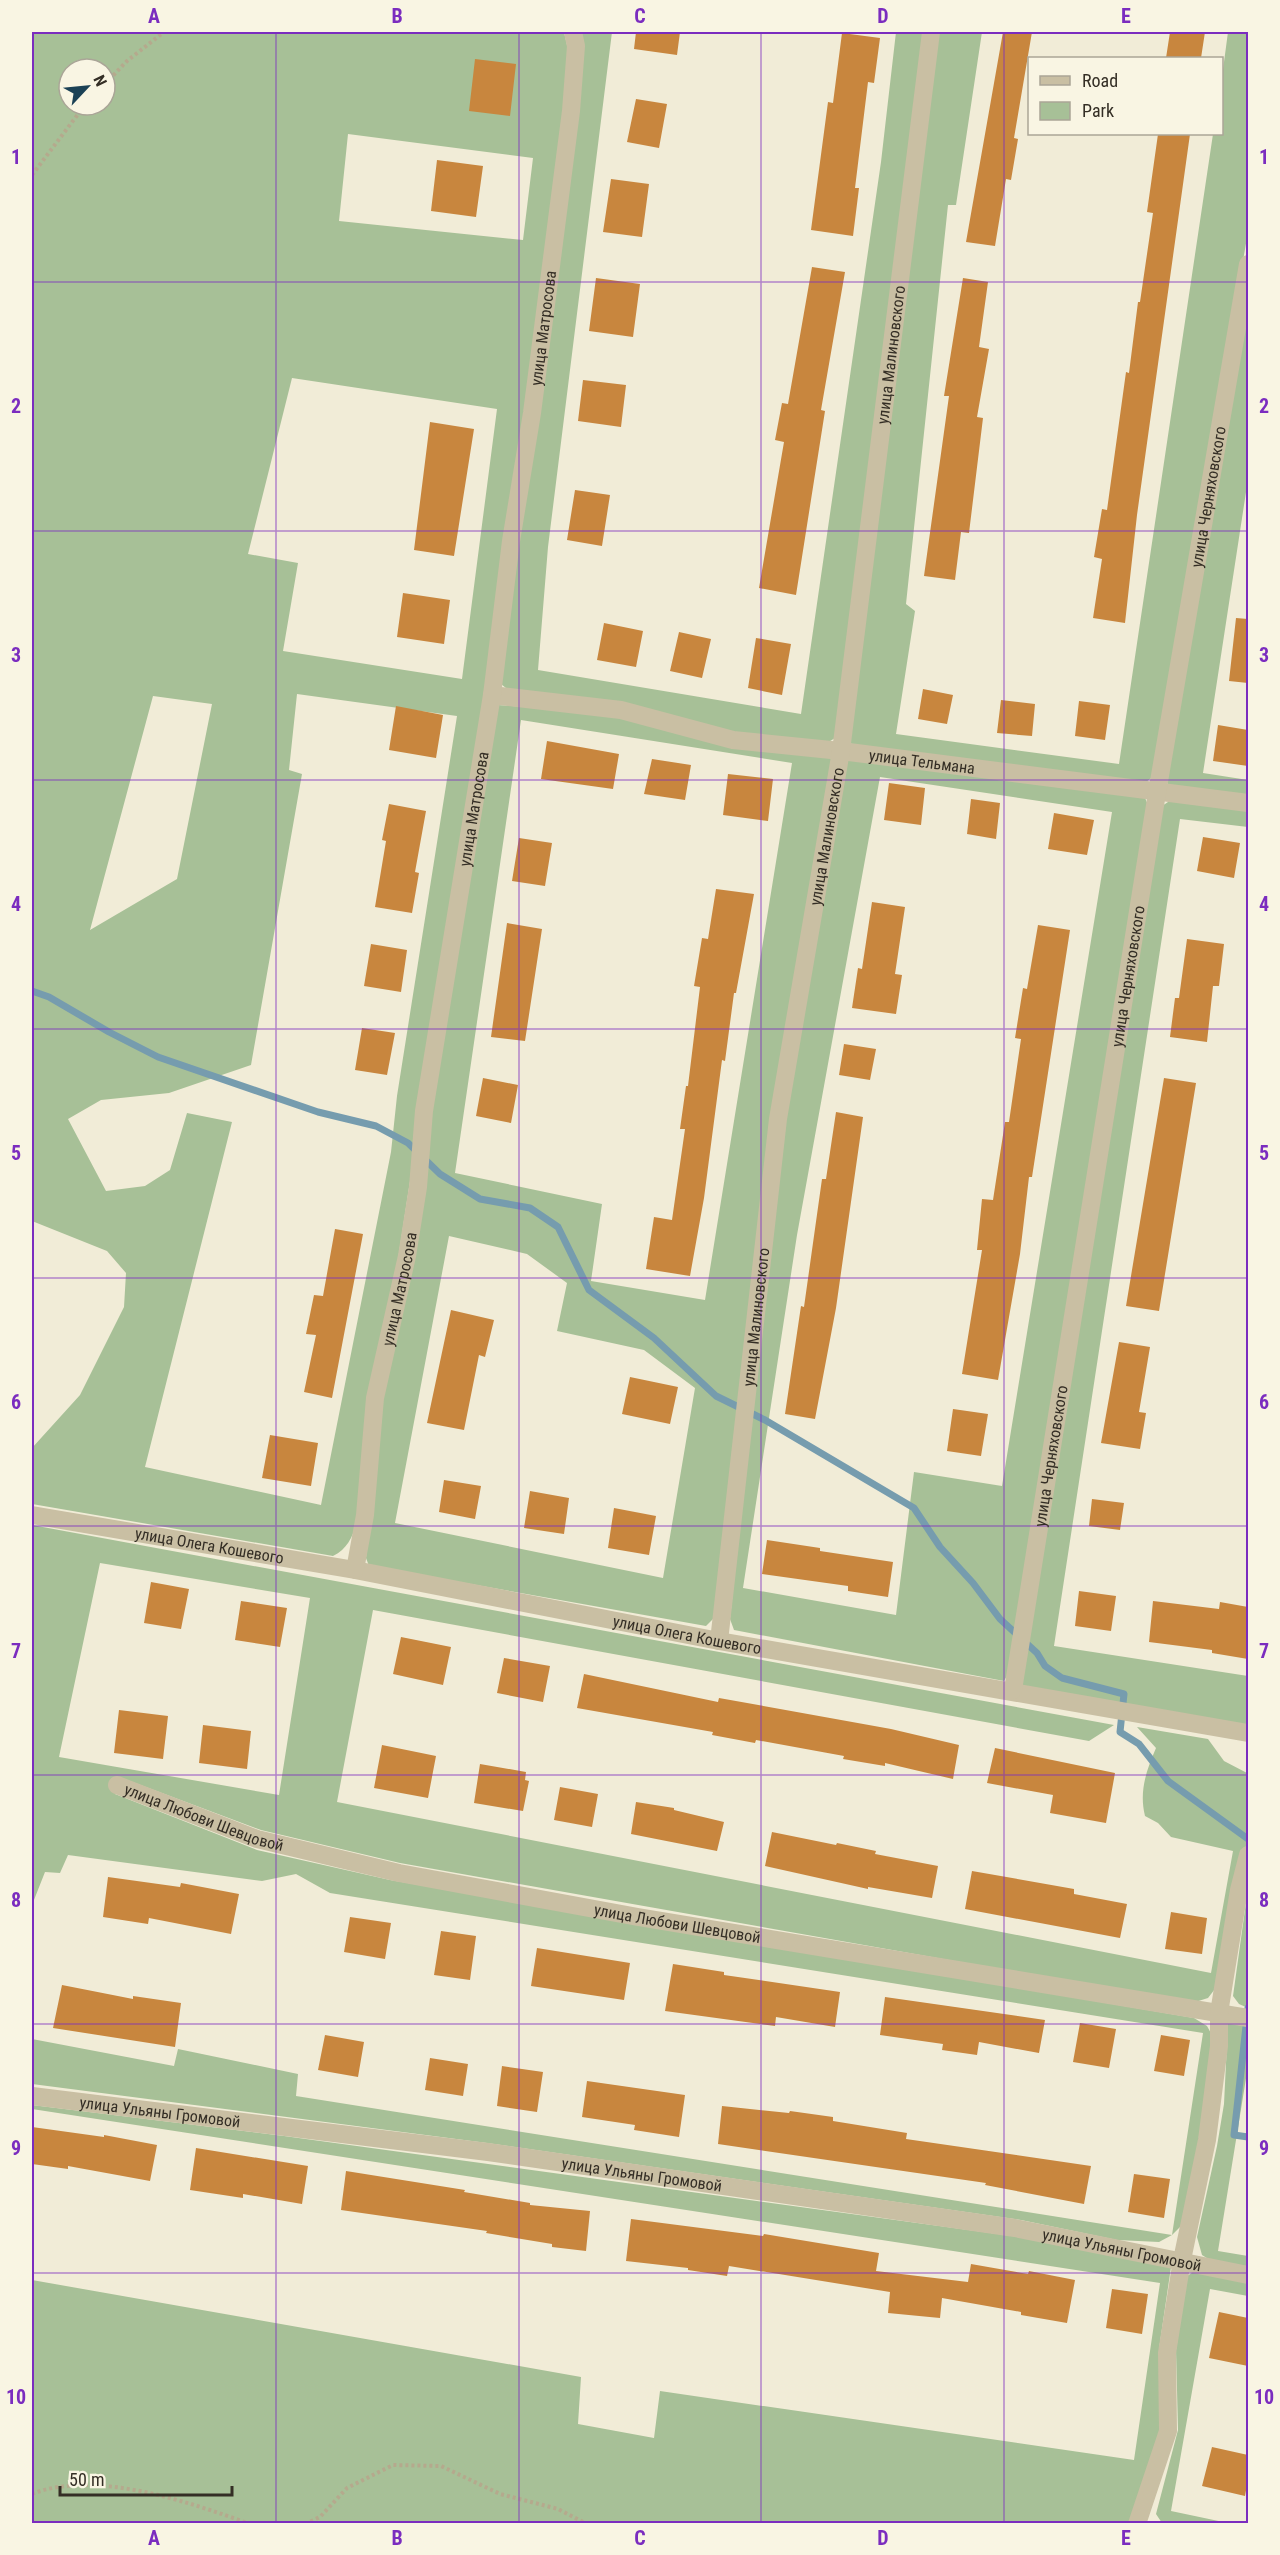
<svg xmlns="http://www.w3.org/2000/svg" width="1280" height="2555" font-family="'Roboto Condensed',sans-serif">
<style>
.green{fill:#a7c097;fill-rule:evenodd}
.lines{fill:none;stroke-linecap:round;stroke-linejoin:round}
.stream{stroke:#769cae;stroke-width:7}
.building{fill:#c8863e}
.path{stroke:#b5a98d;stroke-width:4;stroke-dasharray:3 3;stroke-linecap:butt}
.minor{stroke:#c9bfa3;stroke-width:18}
.grid{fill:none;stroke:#7b2cbf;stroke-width:1.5;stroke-opacity:0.55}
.labels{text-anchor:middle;stroke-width:4.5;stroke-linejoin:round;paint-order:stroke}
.street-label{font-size:16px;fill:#342e25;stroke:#f9f5e3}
.neatline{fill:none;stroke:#7b2cbf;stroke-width:2}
.grid-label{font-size:20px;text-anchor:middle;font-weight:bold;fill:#7b2cbf}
</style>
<rect width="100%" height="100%" fill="#f1ecd7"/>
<path class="green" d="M32,32H564L567,45V93L493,642L358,1519C353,1535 349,1548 333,1556L32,1504V1448L80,1395L124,1307L126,1273L107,1251L32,1221ZM69,69H105V105H69ZM348,134L533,158L523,240L339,221ZM292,378L497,409L462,679L283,651L298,563L248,554ZM297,694L457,716L397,1096L391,1152L321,1505L145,1467L232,1122L187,1113L170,1170L145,1186L106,1191L68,1119L101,1100L169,1093L251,1065L302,774L289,770ZM153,696L212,704L177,879L90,930Z
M581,32H612L548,547L538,670L801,714L881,162L896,32H924L835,738L827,743L731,735L511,692L501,684Z
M937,32H982L956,205H948L906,604L915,611L896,734L1119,764L1213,134H1222V77L1228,32H1248V232L1153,777L1143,784L853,746L848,739Z
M1248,298V479L1203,773L1248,780V797L1170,788L1164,777Z
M497,705L621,713L830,755L834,764L714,1618L706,1626L369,1566L366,1558L382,1398ZM521,720L792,763L705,1300L591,1281L602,1204L455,1173ZM449,1236L527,1254L567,1283L557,1331L644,1350L695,1388L663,1578L395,1523Z
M854,758L1144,795L1149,808L1011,1669L1004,1681L734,1630L730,1619L783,1120L846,762ZM880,777L1112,812L1002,1486L914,1472L896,1615L743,1588L797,1235Z
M1171,800L1248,808V827L1180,819L1054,1646L1248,1676V1726L1023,1686L1021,1670L1162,806Z
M32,1525L1114,1725L1089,1741L373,1610L337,1802L1211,1973L1233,1851L1171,1837L1158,1823L1145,1816C1139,1792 1146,1771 1156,1748L1137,1727L1208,1739L1224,1761L1247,1773V1850L1218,1985L1208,1998L1192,2003L400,1863L261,1830L119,1777L115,1794L257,1850L390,1880L1194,2018L1207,2026L1213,2037L1210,2080L1183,2224L1172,2235L1159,2242L1117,2240L1021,2220L487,2143L32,2084V2039L174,2066L178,2049L298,2074L296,2096L1172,2235L1203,2033L330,1893L296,1874L262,1881L68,1855L60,1873L45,1872L32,1905ZM100,1563L310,1598L279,1795L59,1757Z
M1248,1888V2008L1239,2004L1233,1996Z
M1228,2023L1248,2027V2066L1218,2251L1248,2256V2269L1213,2262L1202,2255L1197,2237L1217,2146L1224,2104Z
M32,2105L284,2136L1019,2237L1171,2267L1159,2349L1162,2432L1136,2523H32V2280L581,2377L578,2424L654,2438L660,2391L1134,2460L1160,2283L32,2109Z
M1195,2271L1248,2282V2296L1210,2289L1171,2511L1228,2523H1162L1156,2514L1178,2430L1176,2350L1187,2276Z"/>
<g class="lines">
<path class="stream" d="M32,991L49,997L109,1032L158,1057L318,1112L376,1126L408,1143L440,1174L480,1199L530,1208L558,1227L589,1290L654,1338L716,1396L765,1420L914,1508L940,1547L973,1583L1000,1619L1037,1653L1045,1666L1062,1678L1124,1694L1120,1732L1139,1744L1168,1781L1248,1839
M1248,2008L1234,2135L1248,2137"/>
</g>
<path class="building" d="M636,32H680L677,55L634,49Z
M1003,32H1032L1014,138L1018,139L1011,180L1006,179L995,246L966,242Z
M1170,32H1205L1201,58H1166Z
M842,33L880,38L874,83L868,82L855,188H859L853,236L811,230L828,102L833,103Z
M475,59L516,64L510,116L469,111Z
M636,99L667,104L659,148L627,142Z
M1158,134H1190L1137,515L1125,623L1093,618L1102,559L1094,557L1102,509L1107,510L1126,372L1129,373L1138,302H1140L1153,213L1147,212Z
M437,160L483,166L476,217L431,211Z
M611,179L649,184L642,237L603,232Z
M812,267L845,272L821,410L825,411L796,595L759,588L784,442L775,440L782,403L788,404Z
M596,278L640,284L633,337L589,331Z
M963,278L988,282L979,347L989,349L977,417L983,418L969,533L961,532L955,580L924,576L949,396H944Z
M583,380L626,385L621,427L578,421Z
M430,422L474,429L454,556L414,550Z
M575,490L610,495L602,546L567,540Z
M403,593L450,600L444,644L397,637Z
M1236,618L1248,619V683L1229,681Z
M604,623L643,631L636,667L597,660Z
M679,632L711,639L702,678L670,671Z
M756,638L791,644L782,695L748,688Z
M923,689L953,695L947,724L918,719Z
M1001,700L1035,704L1032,736L997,733Z
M1079,701L1110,705L1105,740L1075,736Z
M396,706L443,715L436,758L389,750Z
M1218,725L1248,730V766L1213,761Z
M547,741L619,754L613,789L541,779Z
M652,759L691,765L685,800L644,794Z
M728,774L773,779L768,821L723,815Z
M889,783L925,788L921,825L884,820Z
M971,799L1000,803L996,839L967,834Z
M389,804L426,811L415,872L419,873L412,913L375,907L386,841L382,840Z
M1054,813L1094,820L1087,855L1048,849Z
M1203,837L1240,843L1234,878L1197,871Z
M519,838L552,843L545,886L512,881Z
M716,889L754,894L736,993H734L725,1061L722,1060L704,1198L690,1276L646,1269L654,1217L672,1220L685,1129H680L686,1086H688L700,987L694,986L702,938L708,939Z
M872,902L905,907L895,974L902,975L896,1014L852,1008L858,968L862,969Z
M507,923L542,929L525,1041L491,1037Z
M1038,925L1070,930L1032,1177H1029L1020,1254L998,1380L962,1374L982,1250H977L982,1199L993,1200L1005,1122H1009L1021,1039L1015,1038L1023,988L1027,989Z
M1187,939L1224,944L1219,986H1213L1207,1042L1170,1037L1175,998H1179Z
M371,944L407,950L401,992L364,986Z
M362,1028L395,1033L387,1075L355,1070Z
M844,1044L876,1049L870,1080L839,1075Z
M483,1078L518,1085L511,1123L476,1116Z
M1164,1078L1196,1083L1159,1311L1126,1306Z
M836,1112L863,1117L836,1308L815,1419L785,1414L801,1306L804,1307L822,1179H826Z
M335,1229L363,1234L332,1398L304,1392L316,1335L306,1334L314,1295L323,1296Z
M451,1310L494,1320L485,1357L479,1355L464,1430L427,1423Z
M1119,1342L1150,1347L1139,1412L1146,1413L1140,1449L1101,1443Z
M630,1377L678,1387L670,1424L622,1414Z
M953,1409L988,1414L981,1456L947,1451Z
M270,1435L318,1443L311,1486L262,1478Z
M444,1480L481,1486L475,1519L439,1512Z
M530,1491L569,1498L564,1534L524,1528Z
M1092,1499L1124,1503L1120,1530L1089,1526Z
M614,1508L656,1516L649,1555L608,1548Z
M767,1540L820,1548V1551L893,1562L888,1597L848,1591V1586L762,1574Z
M151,1582L189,1589L181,1629L144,1623Z
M1079,1591L1116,1596L1111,1631L1075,1626Z
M241,1601L287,1608L280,1647L235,1640Z
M1153,1601L1219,1609L1220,1602L1248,1607V1659L1212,1653V1650L1149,1642Z
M401,1637L451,1647L443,1685L393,1674Z
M504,1658L550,1666L543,1702L497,1693Z
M584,1674L718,1702L719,1698L891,1729L959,1745L953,1779L885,1763V1766L843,1759L844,1756L756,1740L755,1743L712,1735L713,1732L577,1708Z
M119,1710L168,1716L163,1759L114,1753Z
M203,1725L251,1731L247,1769L199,1763Z
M382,1745L436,1756L428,1798L374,1788Z
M995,1748L1115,1773L1106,1823L1050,1813L1053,1795L987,1783Z
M480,1764L526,1772L525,1780L529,1781L523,1811L474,1803Z
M560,1787L598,1794L592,1827L554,1820Z
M636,1802L674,1808V1810L724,1822L717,1851L631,1834Z
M772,1832L836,1845L837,1843L876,1851L875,1854L938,1866L932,1898L868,1887V1889L765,1866Z
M972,1871L1074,1889V1894L1127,1904L1120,1938L965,1909Z
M108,1877L180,1887L181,1883L239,1894L231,1934L149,1918L148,1924L103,1917Z
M1171,1912L1207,1918L1202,1954L1165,1949Z
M350,1917L391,1923L385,1959L344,1952Z
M441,1931L476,1936L470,1980L434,1975Z
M537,1948L630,1963L624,2000L531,1986Z
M673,1964L724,1972V1975L840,1992L835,2027L776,2017L775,2026L665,2011Z
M62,1985L133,1999V1996L181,2003L175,2047L53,2028Z
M885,1997L1045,2020L1039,2053L979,2042L977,2055L942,2050L943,2044L880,2035Z
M1080,2023L1116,2029L1109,2068L1073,2062Z
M325,2035L364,2042L358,2077L318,2070Z
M1161,2035L1190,2040L1184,2076L1154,2071Z
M430,2058L468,2064L463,2096L425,2090Z
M502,2066L543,2072L537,2112L497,2106Z
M587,2081L685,2095L679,2137L634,2130L635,2125L582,2117Z
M722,2106L789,2113L790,2111L833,2117V2121L907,2133L906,2139L1091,2166L1084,2204L985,2185L986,2183L718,2144Z
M32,2127L104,2137V2135L157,2145L150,2181L68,2166V2169L32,2164Z
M196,2148L308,2166L302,2204L243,2194V2198L190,2190Z
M346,2171L465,2190L464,2192L530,2203V2205L590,2211L586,2251L552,2247V2244L486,2233L487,2231L341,2210Z
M1134,2174L1170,2179L1164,2218L1128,2212Z
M631,2219L763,2236L764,2234L879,2253L876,2271L968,2282L971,2264L1028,2274L1029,2271L1075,2280L1067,2323L1021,2315V2312L942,2298L940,2318L888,2313L890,2292L729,2266L727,2276L688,2270V2268L626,2261Z
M1112,2289L1148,2294L1142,2334L1106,2328Z
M1219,2312L1248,2318V2366L1209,2358Z
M1212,2447L1248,2455V2479L1245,2496L1202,2486Z"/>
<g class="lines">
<path class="path" d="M105,84L127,61L164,32
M32,175L85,105
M32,2494C95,2469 189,2502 250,2524
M305,2524L320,2517L347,2488L393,2465L441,2466L500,2494L558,2509L587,2524"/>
<g class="minor">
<path id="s1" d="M492,695L621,710L733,740L841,751L1248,803"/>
<path id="s2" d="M32,1515L355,1570L719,1641L1248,1733"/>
<path id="s3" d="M355,1570L365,1515L375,1398L407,1256L418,1187L424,1111L492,695L511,541L532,413L571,111L576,46L573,32"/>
<path id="s4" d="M719,1641L778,1119L841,751L931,32"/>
<path id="s5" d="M1013,1690L1157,793L1248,264"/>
<path id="s6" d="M117,1785L257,1839L399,1873L638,1917L1248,2018"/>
<path id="s7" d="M32,2096L488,2152L1015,2228L1248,2275"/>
<path d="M1137,2524L1168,2431L1167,2353L1182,2260L1207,2140L1219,2046V2013L1239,1890L1248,1855"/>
</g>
</g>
<path class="grid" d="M276,32V2524M519,32V2524M761,32V2524M1004,32V2524M32,282H1248M32,531H1248M32,780H1248M32,1029H1248M32,1278H1248M32,1526H1248M32,1775H1248M32,2024H1248M32,2273H1248"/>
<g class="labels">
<g class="street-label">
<text dy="6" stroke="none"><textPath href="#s3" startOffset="1257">улица Матросова</textPath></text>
<text dy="6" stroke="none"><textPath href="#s4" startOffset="1298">улица Малиновского</textPath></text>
<text dy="6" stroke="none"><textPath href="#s5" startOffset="1209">улица Черняховского</textPath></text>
<text dy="6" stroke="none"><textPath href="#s1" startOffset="436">улица Тельмана</textPath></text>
<text dy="6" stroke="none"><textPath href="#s3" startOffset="771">улица Матросова</textPath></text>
<text dy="6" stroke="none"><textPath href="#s4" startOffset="812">улица Малиновского</textPath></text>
<text dy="6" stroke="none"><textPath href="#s5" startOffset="723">улица Черняховского</textPath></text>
<text dy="6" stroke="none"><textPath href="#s3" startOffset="285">улица Матросова</textPath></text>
<text dy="6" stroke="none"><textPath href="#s4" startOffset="326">улица Малиновского</textPath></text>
<text dy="6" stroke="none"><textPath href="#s5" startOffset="237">улица Черняховского</textPath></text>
<text dy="6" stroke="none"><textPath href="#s2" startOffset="180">улица Олега Кошевого</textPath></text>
<text dy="6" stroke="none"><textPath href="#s2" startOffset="666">улица Олега Кошевого</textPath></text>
<text dy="6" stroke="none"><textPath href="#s6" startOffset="93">улица Любови Шевцовой</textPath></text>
<text dy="6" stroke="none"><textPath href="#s6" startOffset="579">улица Любови Шевцовой</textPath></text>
<text dy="6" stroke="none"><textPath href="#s7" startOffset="129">улица Ульяны Громовой</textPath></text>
<text dy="6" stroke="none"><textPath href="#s7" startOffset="615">улица Ульяны Громовой</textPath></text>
<text dy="6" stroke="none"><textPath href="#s7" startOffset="1101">улица Ульяны Громовой</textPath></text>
</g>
</g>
<rect width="1280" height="2555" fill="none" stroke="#f9f5e3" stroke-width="66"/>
<rect x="1028" y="57" width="195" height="78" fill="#f9f5e3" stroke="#aaa597" stroke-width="1.5"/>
<rect x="1040" y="76" width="30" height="9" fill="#c9bfa3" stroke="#aaa597" stroke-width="1.5"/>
<text x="1082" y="87" font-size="18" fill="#342e25">Road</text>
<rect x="1040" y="102" width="30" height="18" fill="#a7c097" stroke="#aaa597" stroke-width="1.5"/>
<text x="1082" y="117" font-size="18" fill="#342e25">Park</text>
<g transform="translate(87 87) rotate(64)"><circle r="28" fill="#f9f5e3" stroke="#aaa597" stroke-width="1.5"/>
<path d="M0-4.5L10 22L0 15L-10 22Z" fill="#1b4155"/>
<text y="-9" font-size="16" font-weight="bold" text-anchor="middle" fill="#342e25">N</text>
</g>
<path d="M60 2486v9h172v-9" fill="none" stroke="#342e25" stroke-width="3"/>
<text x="69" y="2486" font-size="18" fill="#342e25" stroke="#f9f5e3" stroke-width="4.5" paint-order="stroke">50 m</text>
<rect x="33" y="33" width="1214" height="2489" class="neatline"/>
<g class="grid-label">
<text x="154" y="23">A</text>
<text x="397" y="23">B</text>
<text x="640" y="23">C</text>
<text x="883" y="23">D</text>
<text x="1126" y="23">E</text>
<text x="16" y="164">1</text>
<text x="1264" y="164">1</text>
<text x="16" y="413">2</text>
<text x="1264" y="413">2</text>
<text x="16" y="662">3</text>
<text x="1264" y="662">3</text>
<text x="16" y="911">4</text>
<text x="1264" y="911">4</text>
<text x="16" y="1160">5</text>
<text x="1264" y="1160">5</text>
<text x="16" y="1409">6</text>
<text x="1264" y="1409">6</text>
<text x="16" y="1658">7</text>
<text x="1264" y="1658">7</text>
<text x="16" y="1907">8</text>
<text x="1264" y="1907">8</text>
<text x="16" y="2155">9</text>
<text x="1264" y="2155">9</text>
<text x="16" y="2404">10</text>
<text x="1264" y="2404">10</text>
<text x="154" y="2545">A</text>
<text x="397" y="2545">B</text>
<text x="640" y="2545">C</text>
<text x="883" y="2545">D</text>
<text x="1126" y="2545">E</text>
</g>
</svg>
